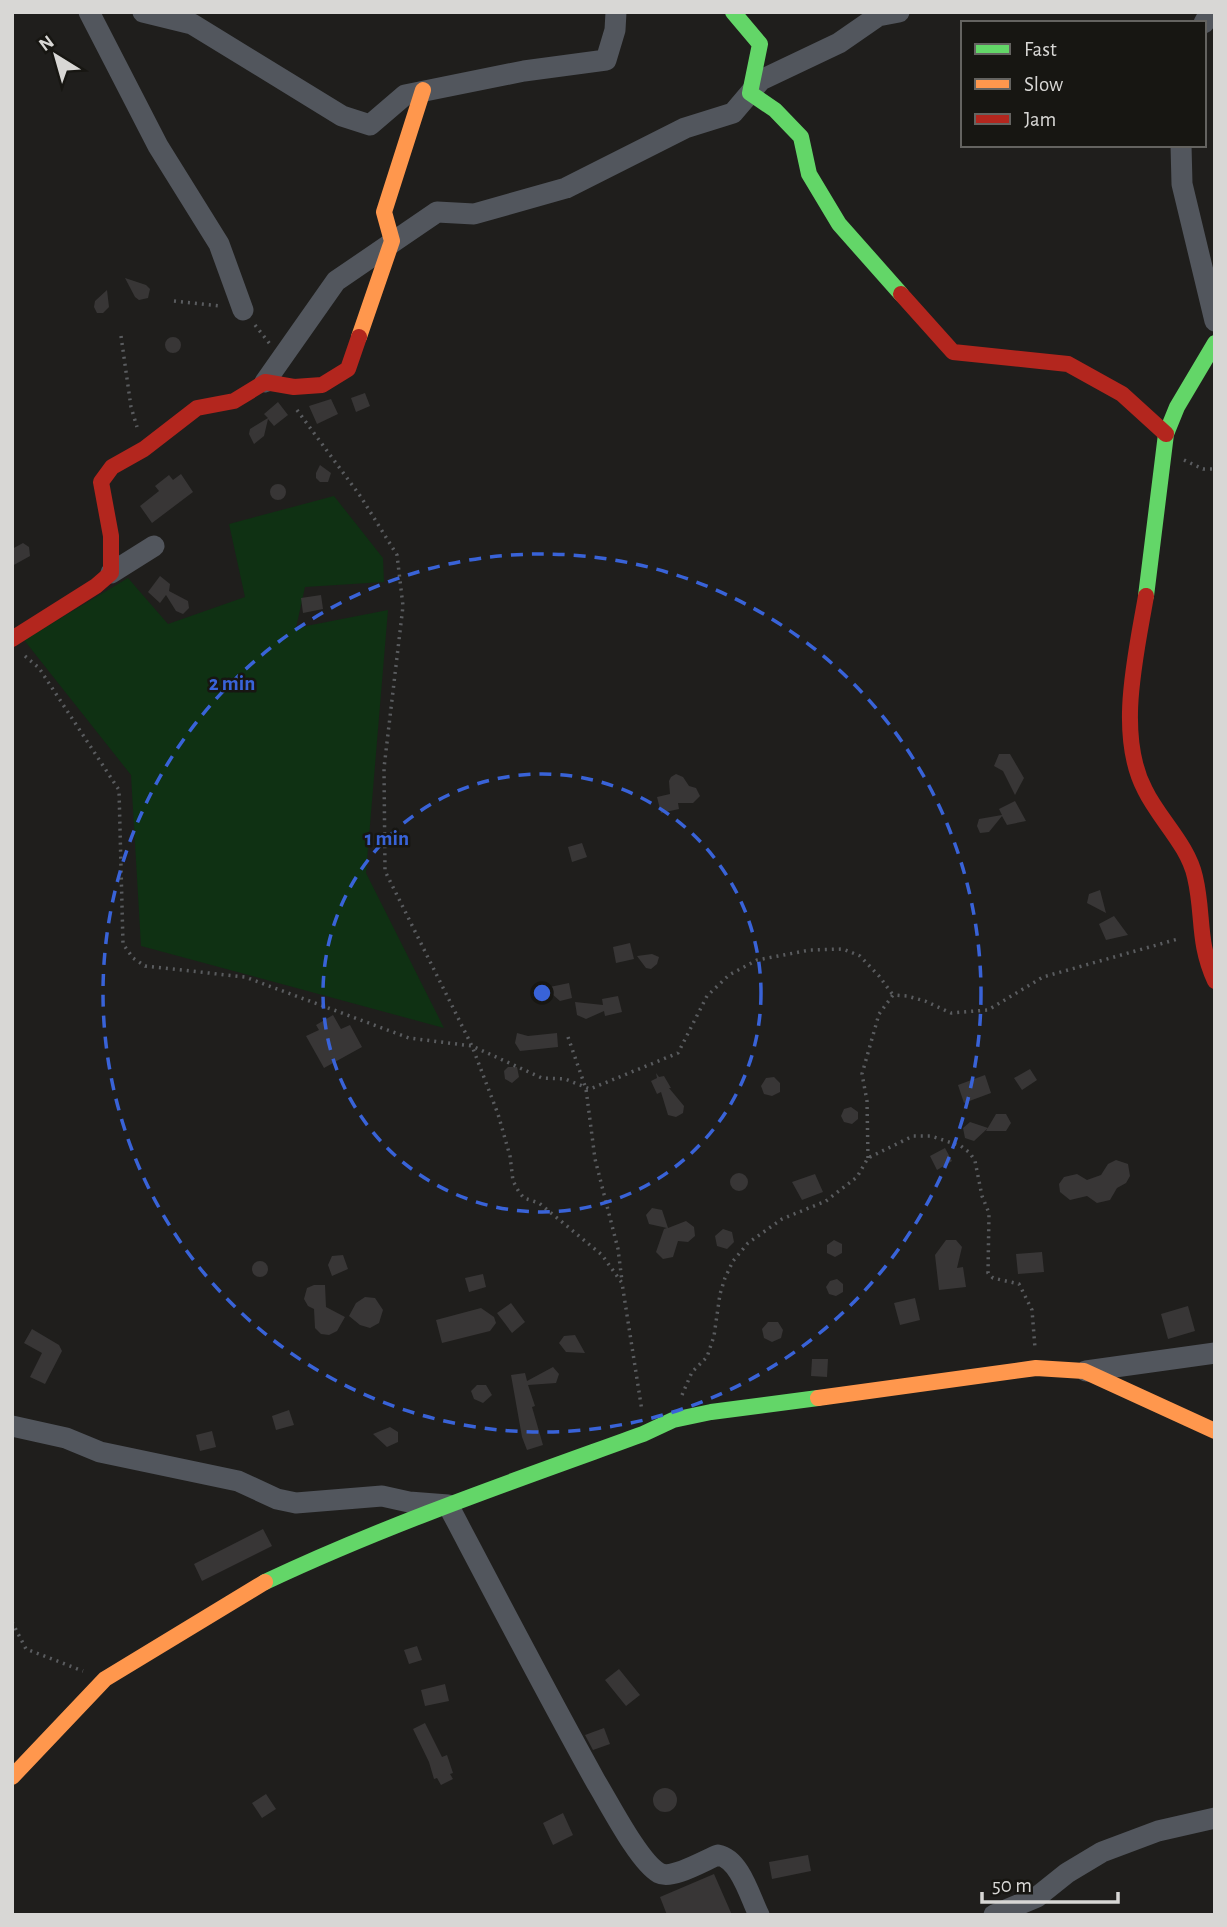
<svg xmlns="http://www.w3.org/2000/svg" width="1227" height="1927" font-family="'Alegreya Sans',sans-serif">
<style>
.green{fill:#0f3113}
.building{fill:#383636}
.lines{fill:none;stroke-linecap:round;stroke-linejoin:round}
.path{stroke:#5a5c5f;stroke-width:3.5;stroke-dasharray:2 5;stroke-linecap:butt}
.street{stroke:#52565d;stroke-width:21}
.fast{stroke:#63d668;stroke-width:16}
.slow{stroke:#ff974d;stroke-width:16}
.jam{stroke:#b3261e;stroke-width:16}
.ring{fill:none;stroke:#3963d8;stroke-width:3.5;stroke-dasharray:12 9}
.centre{fill:#3963d8;stroke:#171612;stroke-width:3.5}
.ring-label{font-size:21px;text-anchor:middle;font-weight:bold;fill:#3963d8;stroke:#171612;stroke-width:5;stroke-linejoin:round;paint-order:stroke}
</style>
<rect width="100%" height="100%" fill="#1f1e1c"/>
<path class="green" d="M334,496L383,558L384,582L305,587L296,628L388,610L366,873L444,1028L141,946L131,775L24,640L128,578L168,624L245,597L229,524Z"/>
<path class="building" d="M125,278L146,285L150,289L148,298L139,300L135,297Z
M107,290L109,307L103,313H97L94,307L95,301Z
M165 345a8 8 0 1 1 16 0a8 8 0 1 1-16 0Z
M365,393L370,406L356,412L351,398Z
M331,399L338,414L317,424L309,406Z
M278,402L288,415L274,426L268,419L264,436L254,444L249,434L250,429L268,418L264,414Z
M320,465L331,473L328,482H320L316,478V473Z
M181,474L193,492L152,523L140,506L159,491L155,486L169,475L173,480Z
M270 492a8 8 0 1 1 16 0a8 8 0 1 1-16 0Z
M23,543L29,547L30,556L12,566V549Z
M160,576L170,584L169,591L188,601L189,608L183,614L176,611L166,595L160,603L148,592Z
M321,595L323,609L303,613L301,598Z
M999,754H1010L1024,778L1015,795L1003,771L994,766Z
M676,774L683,777L689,786L696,788L700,796L693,803H678L679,809L661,813L657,797L670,794L669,781L671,777Z
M1015,801L1026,821L1007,825L1002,816L989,832L980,833L977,826L979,819L1002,815L999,809Z
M582,843L587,857L572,862L568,847Z
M1100,890L1106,913L1087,903L1089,894Z
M1114,916L1128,935L1106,940L1099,924Z
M630,943L634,959L616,963L613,947Z
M652,954L659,957L657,964L651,969L646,968L637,956Z
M569,983L572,998L560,1001L545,988Z
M618,996L622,1012L605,1016L604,1011L586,1019L577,1015L575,1002L603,1005L602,999Z
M333,1015L341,1029L350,1025L362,1047L324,1068L306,1036L319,1030L316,1025Z
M517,1033L528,1036L557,1033L558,1047L520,1051L515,1043Z
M508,1067H517L519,1077L512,1083L505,1079L504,1071Z
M1030,1069L1037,1080L1022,1090L1014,1078Z
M656,1073L659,1077L664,1076L671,1088H669L684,1106L683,1113L676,1117L668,1115L661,1092L657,1094L651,1081L657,1078Z
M985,1075L991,1093L964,1103L958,1085Z
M774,1077L780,1083V1092L772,1096L764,1094L761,1086L766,1078Z
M851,1107L858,1112V1119L852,1124L844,1122L841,1116L844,1109Z
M996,1114H1006L1011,1123L1006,1131H986Z
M970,1122L988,1128L974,1141L965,1138L963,1128Z
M945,1148L952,1161L937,1170L930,1156Z
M1116,1160L1128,1164L1130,1176L1126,1183L1117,1188L1110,1200L1097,1203L1087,1196L1070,1200L1060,1192L1059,1184L1064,1177L1077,1174L1087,1180L1101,1175L1108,1164Z
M730 1182a9 9 0 1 1 18 0a9 9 0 1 1-18 0Z
M815,1174L823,1192L802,1200L792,1182Z
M652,1208L662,1210L668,1228L686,1221L694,1227L695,1236L688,1242L678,1241L673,1257L663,1259L656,1252L664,1229L667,1228L649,1224L646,1215Z
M723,1229L732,1232L734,1242L727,1249L717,1246L715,1236Z
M834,1240L842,1244V1253L835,1257L827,1253V1245Z
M946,1240H956L962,1247L957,1268L963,1267L966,1287L939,1290L935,1255Z
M1042,1252L1044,1272L1018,1274L1016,1254Z
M343,1255L348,1269L332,1276L328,1265L332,1256Z
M252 1269a8 8 0 1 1 16 0a8 8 0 1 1-16 0Z
M483,1274L486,1287L469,1292L465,1278Z
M837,1279L843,1284V1292L836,1296L829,1294L826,1287L830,1281Z
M314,1285H325L326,1307L345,1317L337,1331L329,1335L321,1334L315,1328L314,1309L308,1306L304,1299L307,1288Z
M365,1297L375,1298L383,1310L379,1323L370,1328L360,1325L349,1316L356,1303Z
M915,1298L920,1320L900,1325L894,1303Z
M511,1303L525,1322L512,1333L497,1313Z
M1188,1306L1195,1331L1168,1339L1161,1314Z
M481,1308L494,1317L496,1323L490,1331L442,1343L436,1320Z
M768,1322H778L783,1330L781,1338L772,1342L764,1338L762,1329Z
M32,1329L59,1345L62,1351L45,1384L30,1377L42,1353L24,1343Z
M575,1335L585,1353L566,1352L559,1343L564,1336Z
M812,1359H828L827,1377L811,1376Z
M553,1367L559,1374L556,1383L528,1385L535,1406L532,1407L543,1445L527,1450L522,1437L511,1375L525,1373L527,1381Z
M477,1385H486L492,1395L483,1403L474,1399L471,1391Z
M289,1410L294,1425L276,1430L272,1416Z
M390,1427L398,1432V1442L387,1447L373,1434Z
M212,1431L216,1447L200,1451L196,1435Z
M263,1529L272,1546L202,1581L194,1564Z
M417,1646L422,1660L409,1664L404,1650Z
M619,1669L640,1695L626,1706L605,1680Z
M445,1684L449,1701L425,1706L421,1690Z
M425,1723L442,1757L447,1755L453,1773L450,1774L453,1779L441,1785L437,1778L434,1779L429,1762L413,1729Z
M604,1728L610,1744L593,1750L585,1735Z
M653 1800a12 12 0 1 1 24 0a12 12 0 1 1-24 0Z
M266,1794L276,1809L262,1818L252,1803Z
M563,1813L573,1835L553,1845L543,1823Z
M808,1855L811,1871L772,1879L769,1862Z
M714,1874L732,1915H667L660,1897Z"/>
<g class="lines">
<path class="path" d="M174,301L220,306
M255,325L270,344
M121,336L131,407L137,427
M297,410L361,497L397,555L403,606L384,768L385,871L472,1046L498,1114L510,1156L513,1181L519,1192L524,1198L539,1203L602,1255L622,1283L642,1411
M1184,460L1203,469H1215
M25,656L39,668L119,790L123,944L133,958L145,966L245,977L409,1038L472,1046L542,1078L565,1079L590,1089L678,1053L707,996L729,975L757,960L810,950L843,949L860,956L879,976L893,995
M568,1037L586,1089L595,1159L618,1249L622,1281
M868,1158L867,1101L862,1074L879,1014L893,995L907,996L925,1001L951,1013L988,1010L1043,977L1178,939
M682,1395L692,1372L707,1357L714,1336L720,1294L725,1278L733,1261L748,1243L782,1219L826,1201L857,1177L868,1158L913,1136H931L961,1146L970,1153L975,1161L982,1196L989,1213L988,1273L993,1278L1019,1284L1032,1310L1035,1348
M12,1622L26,1649L83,1671"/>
<path class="street" d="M89,12L158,146L219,244L243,310
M143,12L192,24L342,116L370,125L405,95L524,71L606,60L615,30L616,12
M1204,23L1210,12
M1181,145L1182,184L1215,321
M265,382L336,281L437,212L474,214L566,188L685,128L733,113L761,80L839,43L878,16L899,12
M111,573L154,546
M1086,1371L1215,1353
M12,1426L66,1438L100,1452L238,1481L277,1499L296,1503L382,1496L409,1502L448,1505C497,1598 545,1690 596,1782C609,1803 639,1862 659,1873C672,1880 705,1860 718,1855C740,1859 750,1897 759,1915
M994,1915L1037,1897L1067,1873L1102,1852L1158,1831L1215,1818"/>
<path class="fast" d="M733,12L760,44L750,93L775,110L801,137L809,174L839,224L901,294
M1146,596L1166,434L1177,407L1215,343
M265,1582C388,1524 516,1480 643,1434L673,1420L711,1412L818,1398"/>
<path class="slow" d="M359,337L392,241L384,212L423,90
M818,1398L1036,1368L1084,1371L1215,1431
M12,1777L105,1679L265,1582"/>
<path class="jam" d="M901,294L953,352L1068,364L1122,394L1166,434
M1146,596C1136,655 1116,735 1145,790C1159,819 1188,845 1195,877C1204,915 1197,942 1215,981
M12,639L96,586L111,573V536L101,482L112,467L144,449L197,408L234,401L265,382L294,387L322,385L348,369L359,337"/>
</g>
<g class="ring">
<circle cx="542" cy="993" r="219"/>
<circle cx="542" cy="993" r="439"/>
</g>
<circle cx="542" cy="993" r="10" class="centre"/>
<g class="ring-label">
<text x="232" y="690">2 min</text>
<text x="387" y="845">1 min</text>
</g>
<rect width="1227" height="1927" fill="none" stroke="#d8d7d5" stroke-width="28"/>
<rect x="961" y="21" width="245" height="126" fill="#171612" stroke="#646360" stroke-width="2"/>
<rect x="975" y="44" width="35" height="10" fill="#63d668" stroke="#646360" stroke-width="2"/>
<text x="1024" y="56" font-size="21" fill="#d8d7d5">Fast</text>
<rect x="975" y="79" width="35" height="10" fill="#ff974d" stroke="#646360" stroke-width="2"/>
<text x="1024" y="91" font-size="21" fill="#d8d7d5">Slow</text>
<rect x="975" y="114" width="35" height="10" fill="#b3261e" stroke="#646360" stroke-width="2"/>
<text x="1024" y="126" font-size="21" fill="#d8d7d5">Jam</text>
<g transform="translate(56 56) rotate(323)" stroke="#171612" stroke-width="5" paint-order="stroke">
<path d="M0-5L12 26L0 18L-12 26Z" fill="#d8d7d5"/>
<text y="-10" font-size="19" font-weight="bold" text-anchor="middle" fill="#d8d7d5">N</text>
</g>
<path d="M982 1892v10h136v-10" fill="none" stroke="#d8d7d5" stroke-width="3.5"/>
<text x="992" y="1892" font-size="21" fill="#d8d7d5" stroke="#171612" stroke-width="5" paint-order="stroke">50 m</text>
</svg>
